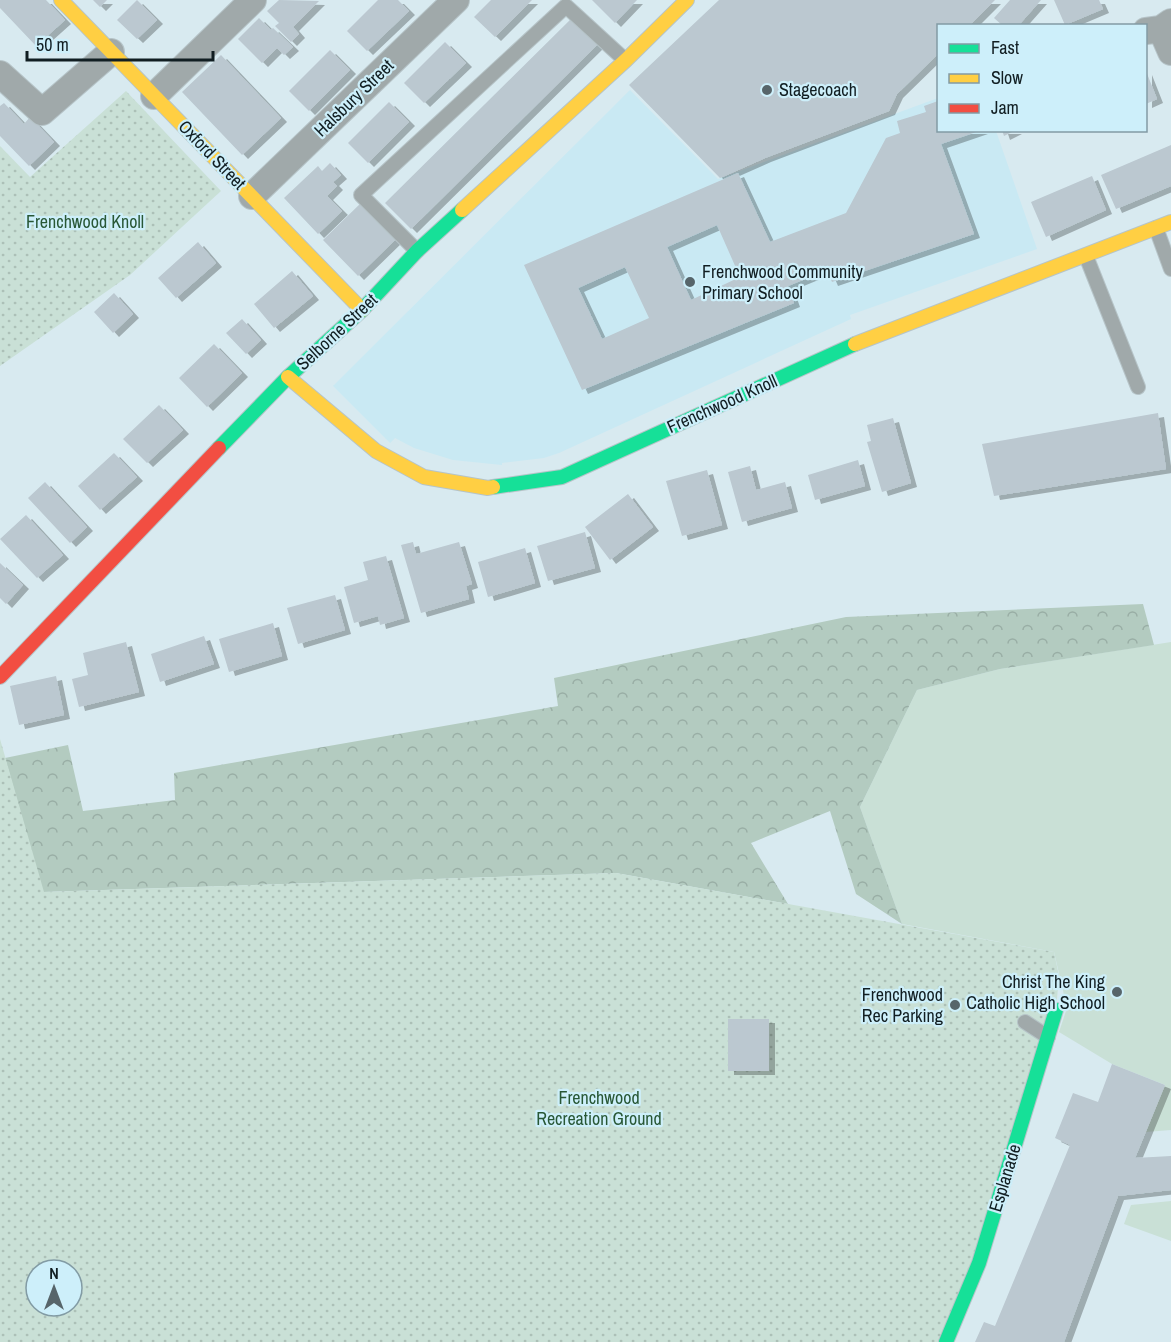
<svg xmlns="http://www.w3.org/2000/svg" width="1171" height="1342" font-family="'Archivo Narrow',sans-serif">
<style>
.built{fill:#c9e9f3}
.grass{fill:#c9e0d6}
.forest{fill:url(#forest-crowns)}
.park{fill:url(#park-dots);fill-rule:evenodd}
.building{fill:#bbc8d0;fill-rule:evenodd;filter:url(#shadow)}
.lines{fill:none;stroke-linecap:round;stroke-linejoin:round}
.lane-casing{stroke:#b6c4c8;stroke-width:16}
.street-casing{stroke:#b6c4c8;stroke-width:28}
.fast-casing{stroke:#b6c4c8;stroke-width:16}
.slow-casing{stroke:#b6c4c8;stroke-width:16}
.jam-casing{stroke:#b6c4c8;stroke-width:16}
.lane{stroke:#a0a9aa;stroke-width:14}
.street{stroke:#a0a9aa;stroke-width:26}
.fast{stroke:#16e098;stroke-width:14}
.slow{stroke:#ffcf43;stroke-width:14}
.jam{stroke:#f24e42;stroke-width:14}
.poi-dot{fill:#57656a;stroke:#cdeffa;stroke-width:2}
.labels{text-anchor:middle;stroke-width:4.5;stroke-linejoin:round;paint-order:stroke}
.poi-label{font-size:18px;fill:#111e22;stroke:#cdeffa;text-anchor:start}
.street-label{font-size:18px;fill:#111e22;stroke:#cdeffa}
.park-label{font-size:18px;fill:#285735;stroke:#cdeffa}
</style>
<defs>
<pattern id="forest-crowns" width="20" height="18" patternUnits="userSpaceOnUse" patternTransform="scale(1.5)"><rect width="20" height="18" fill="#b3cbc0"/><path d="M2 6a3 3 0 1 1 6 0M12 15a3 3 0 1 1 6 0" fill="none" stroke="#99aea5"/></pattern>
<pattern id="park-dots" width="8" height="8" patternUnits="userSpaceOnUse" patternTransform="scale(1.5)"><rect width="8" height="8" fill="#c9e0d6"/><path d="M2 2h.1M6 6h.1" fill="none" stroke="#acc0b7" stroke-width="1.8" stroke-linecap="round"/></pattern>
<filter id="shadow"><feDropShadow dx="6" dy="4" stdDeviation="0" flood-color="#0004"/></filter>
</defs>
<rect width="100%" height="100%" fill="#d8eaf0"/>
<path class="built" d="M630,90L718,179L938,98V130L996,131L1037,249L850,315L851,319L559,453L544,458L502,463V465L453,460L414,448L395,438L390,443L333,386Z"/>
<path class="grass" d="M1171,642V1130L1146,1132L1165,1085L1112,1064L1059,1032L1067,1008L1054,952L902,924L860,807L917,690L1000,669Z
M1171,1201V1241L1124,1224L1131,1205Z"/>
<path class="forest" d="M1143,604L1154,645L1000,669L917,690L860,807L902,924L856,894L830,811L751,843L788,904L616,873L43,892L5,758L68,745L83,811L175,800L174,773L558,706L554,678L846,617Z"/>
<path class="park" d="M126,91L221,191L130,275L0,366V146L30,177Z
M0,739L44,892L616,873L1054,952L1059,976L1056,1010L946,1342H0ZM36,1270H72V1306H36Z"/>
<path class="building" d="M0,0H46L65,20L36,46L0,8Z
M93,0H107L100,7Z
M137,0L157,20L137,39L117,20Z
M279,0L319,1L293,27L299,34L291,42L275,26L279,23L267,11Z
M378,0H398L409,11L367,51L347,31Z
M491,0H532L495,37L474,17Z
M592,0H637L615,23Z
M719,0H995L969,26H938V54L897,94L889,111L765,158L720,178L629,85Z
M1010,0H1041L1018,26H1003L994,18Z
M1054,0H1099L1103,9L1065,25Z
M575,15L601,41L411,229L385,203Z
M259,18L271,30L273,28L293,47L284,55L277,48L262,63L238,39Z
M445,42L466,63L424,103L404,83Z
M330,50L350,70L309,111L289,91Z
M221,55L281,118L242,155L182,92Z
M1146,71L1157,99L1146,104Z
M938,101V130H982L941,144L974,234L832,282L827,270L788,286L794,303L582,390L524,265L738,173L770,242L846,213L886,138L900,133L897,121L926,112L924,106ZM717,225L740,277L691,300L667,247ZM625,267L649,318L602,339L578,288Z
M389,102L409,122L368,163L348,143Z
M4,103L24,124L30,117L54,142L29,166L0,136V106Z
M1002,130H1016L1004,136Z
M1171,145V186L1116,209L1101,175Z
M330,163L341,175L333,182L337,186L327,196L342,211L318,234L284,198L318,166L322,171Z
M1092,176L1106,210L1046,237L1031,202Z
M364,200L399,236L358,276L323,240Z
M198,242L216,263L176,298L158,278Z
M292,271L313,296L274,328L254,304Z
M114,293L133,314L113,333L94,312Z
M242,319L261,340L246,354L226,333Z
M214,344L242,373L207,407L179,378Z
M159,405L183,430L147,463L123,439Z
M1158,413L1166,469L994,496L982,444Z
M893,418L911,483L882,492L867,442L871,441L867,425Z
M114,453L137,477L100,510L78,486Z
M858,460L865,486L815,500L808,475Z
M750,466L756,490L785,482L792,508L742,522L728,472Z
M707,470L722,525L682,536L666,481Z
M45,482L87,527L70,543L28,498Z
M628,494L653,527L610,560L585,527Z
M26,515L63,555L37,578L0,539Z
M585,532L595,568L548,581L537,546Z
M413,542L416,554L459,542L472,584L466,586L469,599L421,613L401,545Z
M525,548L535,583L488,597L478,562Z
M386,556L404,618L380,625L378,616L354,623L344,587L368,580L363,562Z
M0,563L23,585L6,604L0,598Z
M335,595L345,630L298,644L287,608Z
M273,623L282,656L229,672L219,639Z
M204,636L214,664L160,682L151,654Z
M126,642L139,692L79,707L72,679L88,675L83,653Z
M56,676L64,715L19,725L10,686Z
M728,1019H769V1071H728Z
M1112,1064L1165,1085L1135,1158L1171,1156V1190L1118,1196L1064,1342H975L984,1322L995,1326L1070,1145L1055,1138L1073,1093L1098,1102Z"/>
<g class="lines">
<defs>
<path id="lane" d="M1156,228L1171,269
M417,251L361,195L566,6L625,60
M1086,256L1138,387
M1025,1022L1048,1037"/>
<path id="street" d="M1161,29L1171,52
M1146,31L1161,29L1171,22
M0,74L42,112L111,52
M154,96L253,0
M252,196L456,0"/>
<path id="fast" d="M219,448L288,377L362,310L417,251L462,210
M493,487L562,477L855,344
M946,1342L979,1263L1056,1010"/>
<path id="slow" d="M61,0L362,310
M462,210L626,60L687,0
M855,344L1171,222
M288,377L376,451L424,477L488,488L493,487"/>
<path id="jam" d="M0,677L219,448"/>
</defs>
<use href="#lane" class="lane-casing"/>
<use href="#street" class="street-casing"/>
<use href="#fast" class="fast-casing"/>
<use href="#slow" class="slow-casing"/>
<use href="#jam" class="jam-casing"/>
<use href="#lane" class="lane"/>
<use href="#street" class="street"/>
<use href="#fast" class="fast"/>
<use href="#slow" class="slow"/>
<use href="#jam" class="jam"/>
</g>
<g class="poi-dot">
<circle cx="767" cy="90" r="6"/>
<circle cx="690" cy="282" r="6"/>
<circle cx="1117" cy="992" r="6"/>
<circle cx="955" cy="1005" r="6"/>
</g>
<g class="labels">
<g class="poi-label">
<text x="779" y="96">Stagecoach</text>
<text x="702" y="278">Frenchwood Community<tspan x="702" dy="21">Primary School</tspan></text>
<text x="1105" y="988" text-anchor="end">Christ The King<tspan x="1105" dy="21">Catholic High School</tspan></text>
<text x="943" y="1001" text-anchor="end">Frenchwood<tspan x="943" dy="21">Rec Parking</tspan></text>
</g>
<g class="street-label">
<text transform="translate(354 98) rotate(-44)" y="6">Halsbury Street</text>
<text transform="translate(212 155) rotate(46)" y="6">Oxford Street</text>
<text transform="translate(337 332) rotate(-43)" y="6">Selborne Street</text>
<text transform="translate(722 404) rotate(-24)" y="6">Frenchwood Knoll</text>
<text transform="translate(1005 1178) rotate(-73)" y="6">Esplanade</text>
</g>
<g class="park-label">
<text x="85" y="228">Frenchwood Knoll</text>
<text x="599" y="1104">Frenchwood<tspan x="599" dy="21">Recreation Ground</tspan></text>
</g>
</g>
<rect x="937" y="24" width="210" height="108" fill="#cdeffa" stroke="#829ba4" stroke-width="1.5"/>
<rect x="949" y="44" width="30" height="9" fill="#16e098" stroke="#829ba4" stroke-width="1.5"/>
<text x="991" y="54" font-size="18" fill="#111e22">Fast</text>
<rect x="949" y="74" width="30" height="9" fill="#ffcf43" stroke="#829ba4" stroke-width="1.5"/>
<text x="991" y="84" font-size="18" fill="#111e22">Slow</text>
<rect x="949" y="104" width="30" height="9" fill="#f24e42" stroke="#829ba4" stroke-width="1.5"/>
<text x="991" y="114" font-size="18" fill="#111e22">Jam</text>
<g transform="translate(54 1288)"><circle r="28" fill="#cdeffa" stroke="#829ba4" stroke-width="1.5"/>
<path d="M0-4.5L10 22L0 15L-10 22Z" fill="#57656a"/>
<text y="-9" font-size="16" font-weight="bold" text-anchor="middle" fill="#111e22">N</text>
</g>
<path d="M27 51v9h186v-9" fill="none" stroke="#111e22" stroke-width="3"/>
<text x="36" y="51" font-size="18" fill="#111e22" stroke="#cdeffa" stroke-width="4.5" paint-order="stroke">50 m</text>
</svg>
